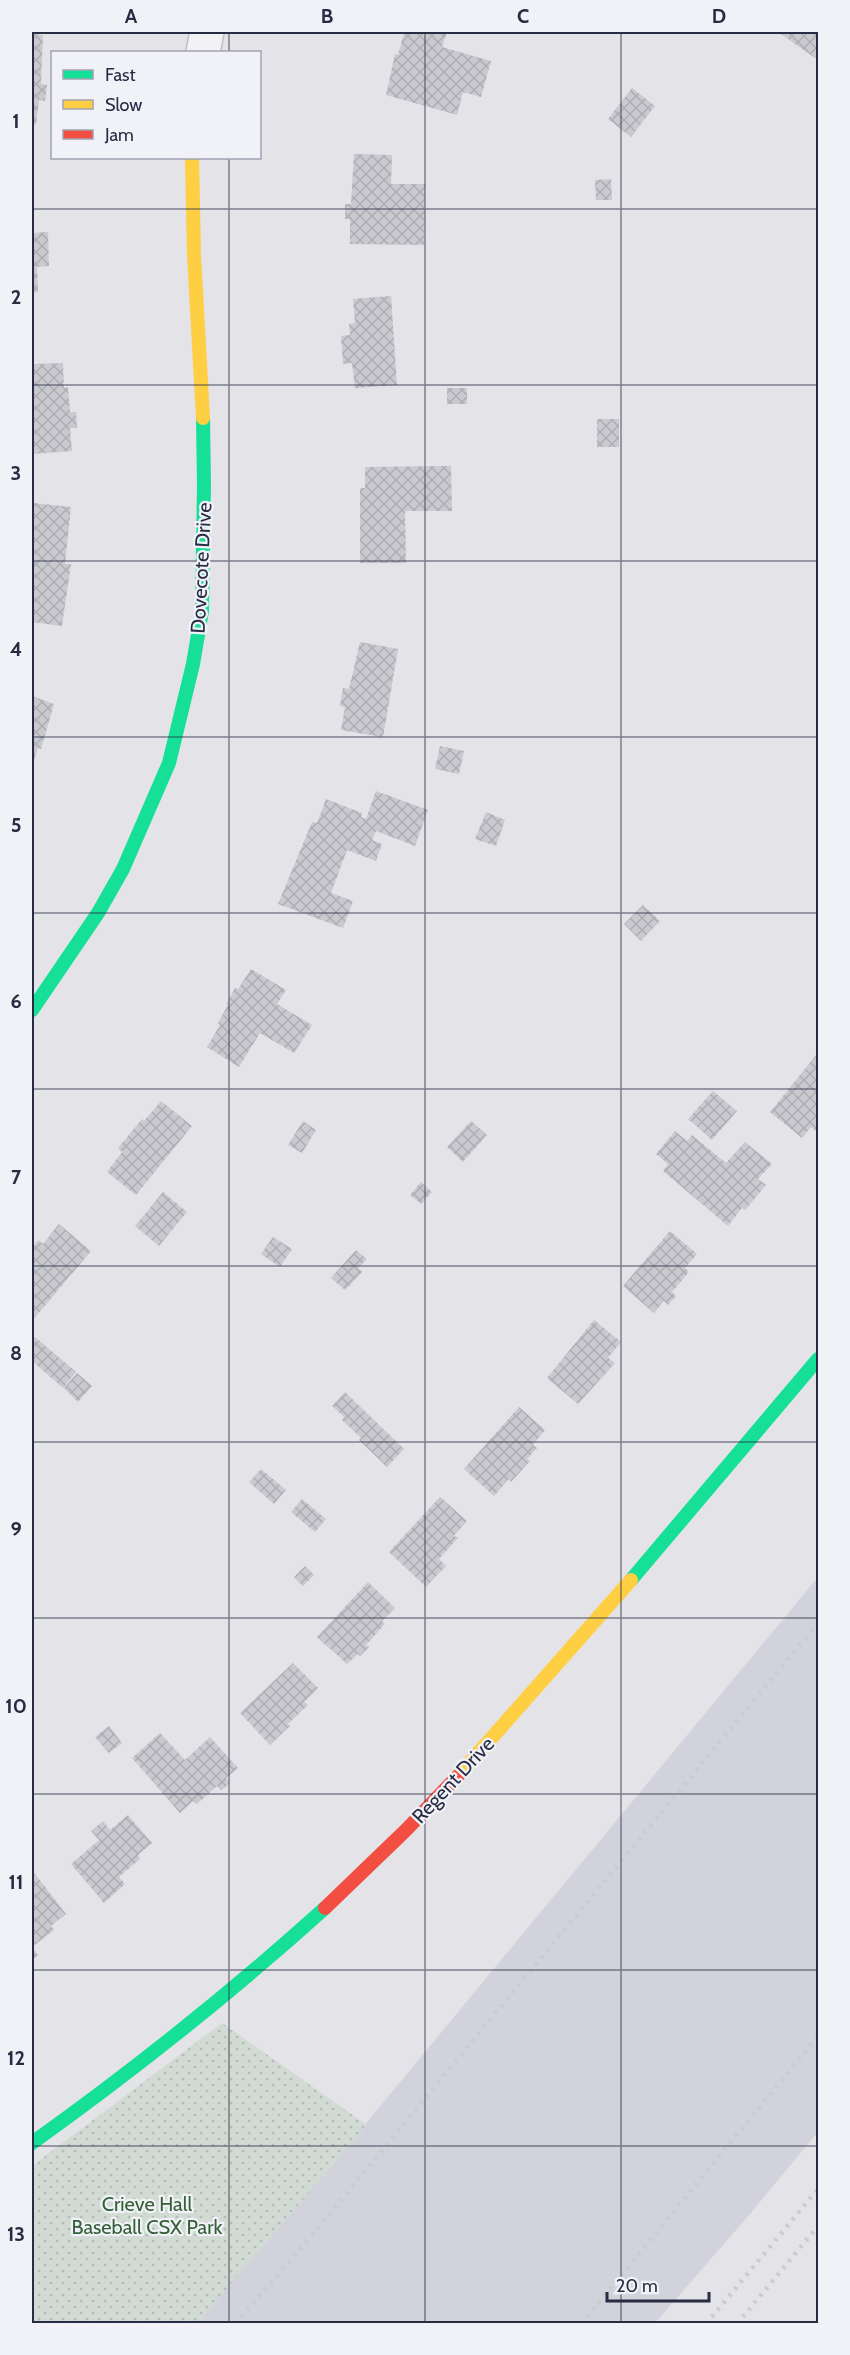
<svg xmlns="http://www.w3.org/2000/svg" width="850" height="2355" font-family="Cabin,sans-serif">
<style>
.built{fill:#d1d2db}
.park{fill:url(#park-dots)}
.building{fill:url(#building-cross-hatch)}
.lines{fill:none;stroke-linecap:round;stroke-linejoin:round}
.street-casing{stroke:#bebfc4;stroke-width:36}
.street{stroke:#f2f2f5;stroke-width:33}
.fast{stroke:#16e098;stroke-width:14}
.slow{stroke:#ffcf43;stroke-width:14}
.jam{stroke:#f24e42;stroke-width:14}
.rail{stroke:#cbccd0;stroke-width:4.5;stroke-dasharray:3 6;stroke-linecap:butt}
.grid{fill:none;stroke:#282c43;stroke-width:1.5;stroke-opacity:0.55}
.labels{text-anchor:middle;stroke-width:4.5;stroke-linejoin:round;paint-order:stroke}
.street-label{font-size:20px;fill:#282c43;stroke:#f1f2f8}
.park-label{font-size:20px;fill:#356036;stroke:#f1f2f8}
.neatline{fill:none;stroke:#282c43;stroke-width:2}
.grid-label{font-size:20px;text-anchor:middle;font-weight:bold;fill:#282c43}
</style>
<defs>
<pattern id="park-dots" width="8" height="8" patternUnits="userSpaceOnUse" patternTransform="scale(1.5)"><rect width="8" height="8" fill="#d1dbd3"/><path d="M2 2h.1M6 6h.1" fill="none" stroke="#b3bcb6" stroke-width="1.8" stroke-linecap="round"/></pattern>
<pattern id="building-cross-hatch" width="8" height="8" patternUnits="userSpaceOnUse" patternTransform="scale(1.5)"><rect width="8" height="8" fill="#c9c9cf"/><path d="M0 0l8 8M0 8l8-8" fill="none" stroke="#adadb3"/></pattern>
</defs>
<rect width="100%" height="100%" fill="#e3e3e8"/>
<path class="built" d="M818,1577V2132L744,2221L655,2323L195,2324L305,2197Z"/>
<path class="park" d="M222,2023L367,2125L197,2323H32V2166Z"/>
<path class="building" d="M407,32H447L442,47L491,61L481,97L463,92L457,115L386,95L395,54L398,55L404,33Z
M778,32H818V60Z
M32,34L43,35L41,84L47,85L45,101L39,100L36,125L32,124Z
M632,88L655,106L631,137L608,119Z
M354,154L392,155L391,184H425L424,245L350,244V219H345V204H351Z
M611,179L612,200H596L595,180Z
M48,232L49,266L37,267L38,292L32,293V233Z
M391,296L397,385L355,388L352,363L343,364L341,336L350,335L349,324L355,323L353,299Z
M63,363L64,388L68,387L70,412H76L77,428H70L72,451L32,454V364Z
M447,388H467V404H447Z
M597,419H619V447H597Z
M451,466L452,511H405L406,563H360V488H365V467Z
M34,503L71,507L65,564H71L62,626L32,622V531Z
M360,642L398,649L383,737L341,730L345,707L340,706L343,688L349,689Z
M32,696L54,704L41,749L38,748L32,766Z
M440,746L464,751L459,774L435,769Z
M376,791L428,810L415,846L376,831L372,840L382,844L376,861L347,850L331,893L353,901L343,928L278,904L312,822L317,823L326,799L362,813L361,817L366,819Z
M486,812L505,820L496,846L475,839Z
M643,905L660,921L641,941L624,924Z
M251,969L286,990L277,1004L312,1025L294,1053L260,1033L239,1067L207,1047L220,1025L218,1023L228,1005L226,1004L235,988L238,989Z
M817,1054L818,1127L816,1131L811,1127L802,1138L770,1112Z
M713,1091L737,1111L712,1140L688,1119Z
M161,1101L192,1126L136,1195L107,1172L122,1152L118,1148L142,1119L144,1121Z
M303,1121L316,1130L302,1153L288,1145Z
M471,1121L487,1135L463,1162L447,1147Z
M675,1131L687,1141L692,1135L726,1163L745,1142L772,1164L758,1179L766,1185L745,1210L742,1208L728,1226L663,1171L668,1164L656,1154Z
M421,1182L432,1192L421,1204L410,1195Z
M163,1192L187,1212L159,1246L135,1226Z
M59,1224L91,1251L32,1321V1256L33,1254L32,1248L38,1240L43,1244Z
M670,1231L697,1254L685,1268L689,1272L672,1292L676,1296L668,1305L664,1301L654,1313L623,1286Z
M273,1237L292,1249L280,1267L261,1254Z
M356,1250L367,1259L358,1268L362,1272L345,1290L331,1278Z
M594,1320L621,1342L608,1358L615,1363L578,1404L547,1378Z
M35,1337L76,1372L63,1388L32,1361V1341Z
M77,1373L92,1386L78,1402L64,1388Z
M345,1392L404,1449L387,1467L359,1440L361,1438L342,1420L344,1417L332,1406Z
M519,1407L545,1430L533,1445L537,1448L527,1459L530,1461L511,1482L509,1479L494,1496L464,1469Z
M261,1469L286,1490L274,1504L249,1482Z
M440,1497L467,1521L454,1536L458,1538L439,1559L446,1566L426,1587L389,1552Z
M302,1499L326,1519L315,1532L291,1512Z
M305,1566L314,1575L303,1586L294,1577Z
M368,1582L395,1608L382,1621L385,1624L366,1645L369,1647L360,1656L358,1654L347,1664L317,1637Z
M293,1663L318,1688L304,1702L308,1705L288,1724L290,1726L270,1745L240,1713Z
M109,1726L122,1743L109,1753L95,1737Z
M160,1733L185,1760L210,1737L238,1768L226,1778L230,1783L221,1791L217,1786L197,1804L193,1801L180,1813L132,1758Z
M128,1815L152,1843L138,1855L140,1859L119,1877L125,1884L104,1903L71,1864L99,1840L91,1831L103,1821L110,1830Z
M32,1870L66,1914L51,1926L54,1930L32,1947L38,1955L32,1960Z"/>
<g class="lines">
<defs>
<path id="street" d="M203,52L207,32"/>
</defs>
<use href="#street" class="street-casing"/>
<use href="#street" class="street"/>
<path class="fast" d="M32,1010L98,913L123,869L169,763L193,664L202,611L204,486L203,418
M631,1580L818,1359
M32,2143C134,2070 232,1992 325,1908"/>
<path class="slow" d="M192,158L194,255L203,418
M458,1776L631,1580"/>
<path class="jam" d="M325,1908L406,1830L458,1776"/>
<path class="rail" d="M235,2324L313,2234L818,1623
M581,2324L818,2036
M706,2324L818,2189
M737,2324L818,2226"/>
</g>
<path class="grid" d="M229,32V52M425,32V2324M621,32V2324M229,158V2324M32,209H818M32,385H818M32,561H818M32,737H818M32,913H818M32,1089H818M32,1266H818M32,1442H818M32,1618H818M32,1794H818M32,1970H818M32,2146H818"/>
<g class="labels">
<g class="street-label">
<text transform="translate(201 568) rotate(-87)" y="7">Dovecote Drive</text>
<text transform="translate(453 1780) rotate(-47)" y="7">Regent Drive</text>
</g>
<g class="park-label">
<text x="147" y="2211">Crieve Hall<tspan x="147" dy="23">Baseball CSX Park</tspan></text>
</g>
</g>
<rect width="850" height="2355" fill="none" stroke="#f1f2f8" stroke-width="66"/>
<rect x="51" y="51" width="210" height="108" fill="#f1f2f8" stroke="#a1a3b0" stroke-width="1.5"/>
<rect x="63" y="70" width="30" height="9" fill="#16e098" stroke="#a1a3b0" stroke-width="1.5"/>
<text x="105" y="81" font-size="18" fill="#282c43">Fast</text>
<rect x="63" y="100" width="30" height="9" fill="#ffcf43" stroke="#a1a3b0" stroke-width="1.5"/>
<text x="105" y="111" font-size="18" fill="#282c43">Slow</text>
<rect x="63" y="130" width="30" height="9" fill="#f24e42" stroke="#a1a3b0" stroke-width="1.5"/>
<text x="105" y="141" font-size="18" fill="#282c43">Jam</text>
<path d="M607 2292v9h102v-9" fill="none" stroke="#282c43" stroke-width="3"/>
<text x="616" y="2292" font-size="18" fill="#282c43" stroke="#f1f2f8" stroke-width="4.5" paint-order="stroke">20 m</text>
<rect x="33" y="33" width="784" height="2289" class="neatline"/>
<g class="grid-label">
<text x="131" y="23">A</text>
<text x="327" y="23">B</text>
<text x="523" y="23">C</text>
<text x="719" y="23">D</text>
<text x="16" y="128">1</text>
<text x="16" y="304">2</text>
<text x="16" y="480">3</text>
<text x="16" y="656">4</text>
<text x="16" y="832">5</text>
<text x="16" y="1008">6</text>
<text x="16" y="1184">7</text>
<text x="16" y="1360">8</text>
<text x="16" y="1536">9</text>
<text x="16" y="1713">10</text>
<text x="16" y="1889">11</text>
<text x="16" y="2065">12</text>
<text x="16" y="2241">13</text>
</g>
</svg>
